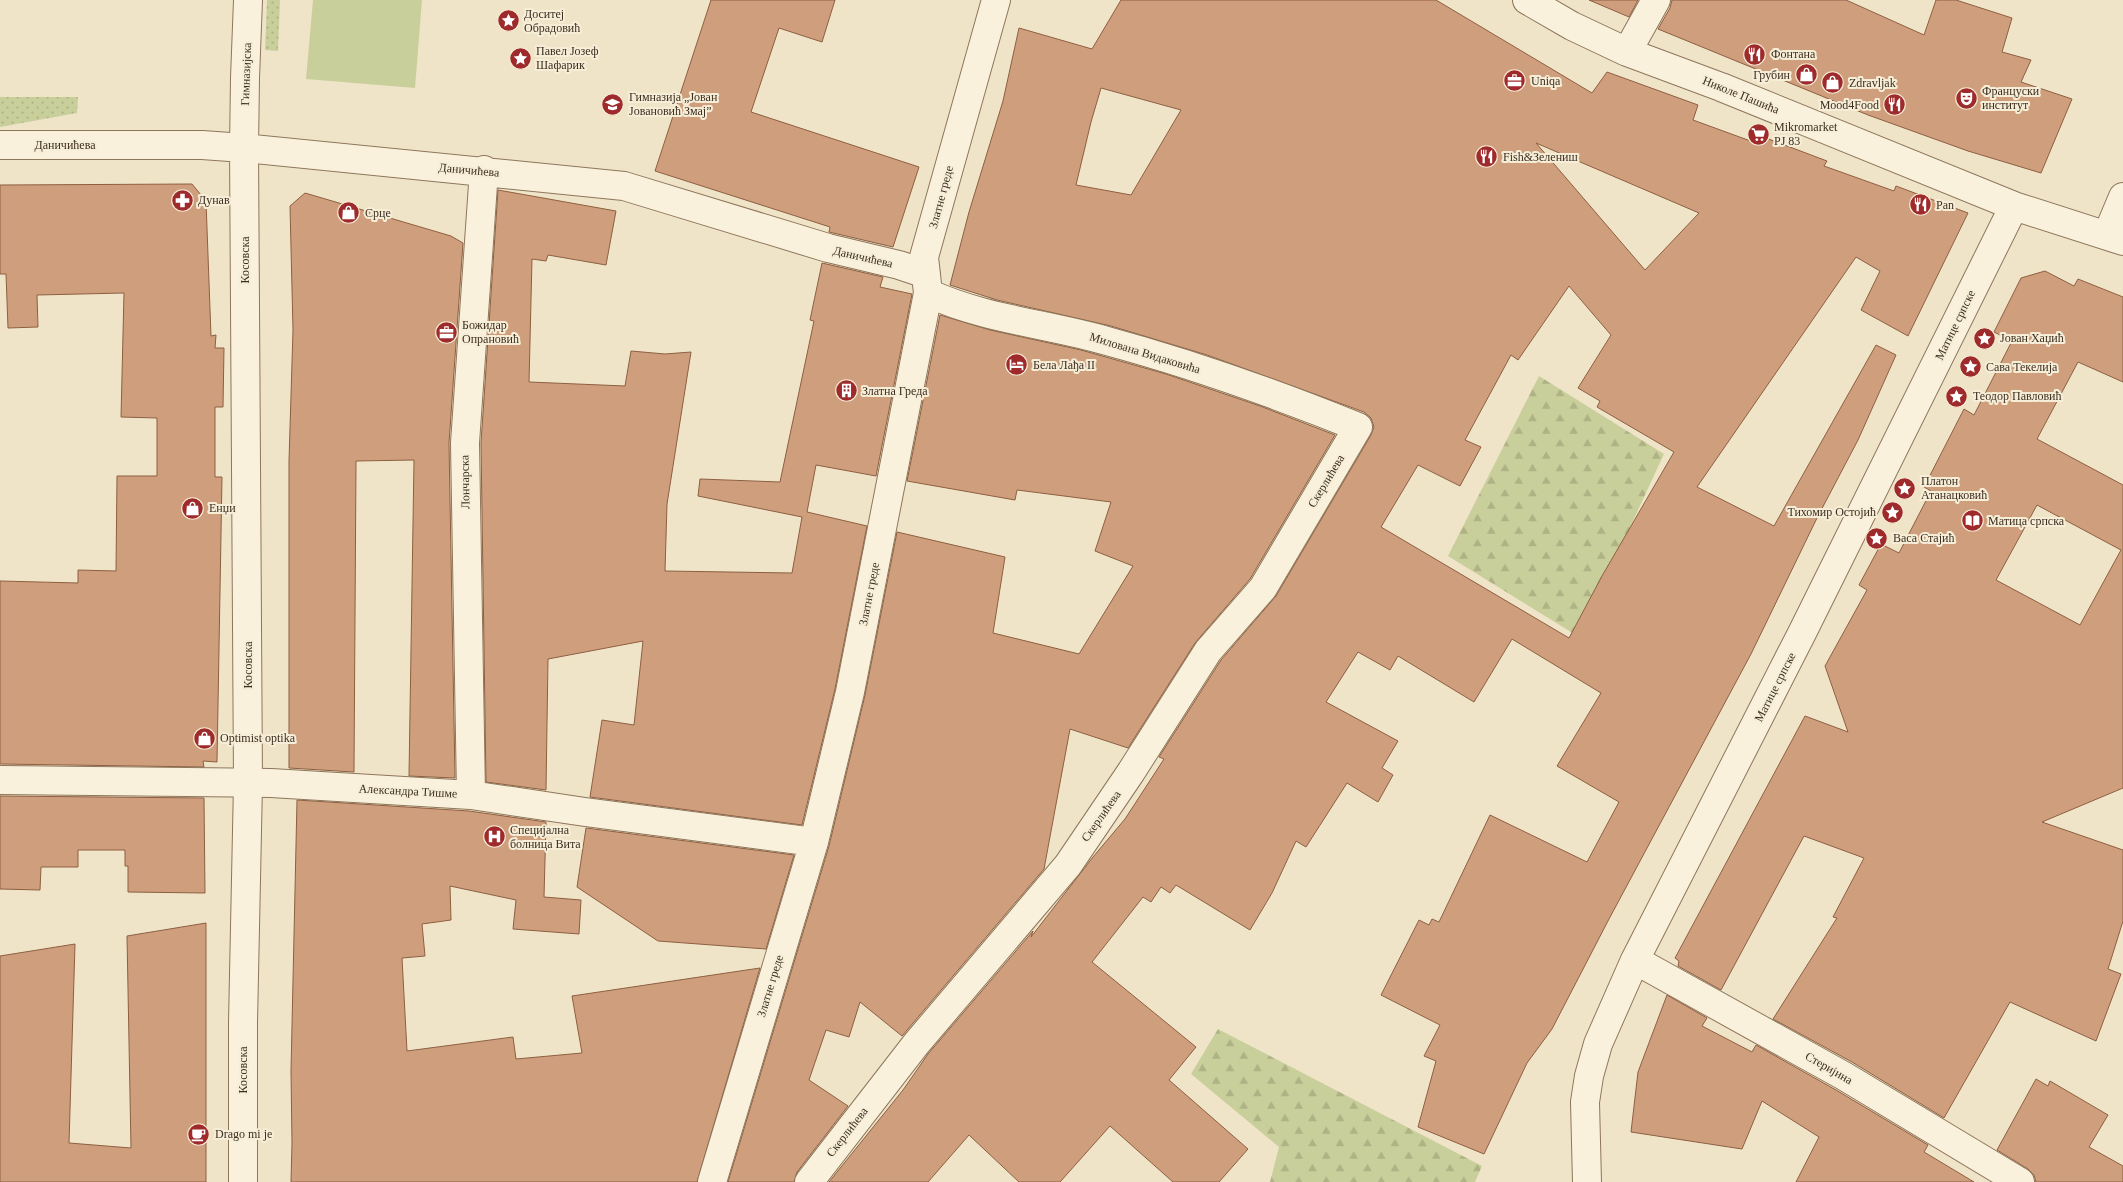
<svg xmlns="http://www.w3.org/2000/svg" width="2123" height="1182" font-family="'Times New Roman',serif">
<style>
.grass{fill:url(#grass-dots)}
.forest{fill:url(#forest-firs)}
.pitch{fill:#c9cf9b}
.building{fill:#cf9f7d;stroke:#8d5f41;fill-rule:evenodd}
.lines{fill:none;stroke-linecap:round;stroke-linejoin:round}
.minor-casing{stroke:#8d765c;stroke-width:30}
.tertiary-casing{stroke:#8d765c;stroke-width:30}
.minor{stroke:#faf1dc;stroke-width:28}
.tertiary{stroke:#faf1dc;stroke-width:28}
.labels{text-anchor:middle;stroke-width:4;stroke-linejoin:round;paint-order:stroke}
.poi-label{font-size:12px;fill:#3d2e20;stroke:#f7eed8;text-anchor:start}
.street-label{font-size:12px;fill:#3d2e20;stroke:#f7eed8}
</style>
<defs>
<pattern id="grass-dots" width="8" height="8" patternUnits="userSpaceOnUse" patternTransform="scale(1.25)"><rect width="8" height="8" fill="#c9cf9b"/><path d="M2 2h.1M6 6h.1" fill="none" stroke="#aeb285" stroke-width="1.8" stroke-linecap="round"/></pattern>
<pattern id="forest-firs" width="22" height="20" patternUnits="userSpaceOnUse" patternTransform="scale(1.25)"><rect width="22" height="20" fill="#c9cf9b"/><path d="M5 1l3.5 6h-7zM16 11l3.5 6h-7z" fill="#aeb285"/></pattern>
</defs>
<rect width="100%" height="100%" fill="#f0e4c8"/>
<path class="grass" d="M267,0H280L278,51L265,50Z
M0,97H78L77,113L0,127Z"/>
<path class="forest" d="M1539,376L1664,454L1579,637L1448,556Z
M1218,1029L1482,1166L1475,1182H1270L1279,1147L1191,1074Z"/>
<path class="pitch" d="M313,0H422L415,88L306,79Z"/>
<path class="building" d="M711,0H835L822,42L779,28L751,112L919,167L893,247L829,232L830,227L655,171Z
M1121,0H1436L1592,93L1607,72L1698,105L1693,120L1756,143L1758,135L1827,161L1824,166L1894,191L1896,186L1968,213L1908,336L1861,310L1880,271L1856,257L1697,487L1774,526L1876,345L1896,355L1858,440L1817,518L1751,654L1609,919L1552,1029L1527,1063L1484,1154L1418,1127L1436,1061L1424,1056L1440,1025L1381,995L1419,920L1429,925L1432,919L1439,922L1490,815L1587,862L1619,802L1557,766L1601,693L1512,639L1474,702L1398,656L1390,670L1358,652L1326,702L1398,741L1382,768L1393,775L1378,802L1347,783L1306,847L1296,841L1272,893L1250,930L1176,885L1170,893L1161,887L1151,902L1143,897L1092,962L1196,1047L1169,1080L1248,1149L1219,1182H1173L1110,1126L1060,1182H1019L969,1135L928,1182H829L903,1090L928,1054L1033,931L1031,937L1093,857L1125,819L1164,759L1159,757L1221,660L1276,596L1371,435L1374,427L1371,418L1364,412L1207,355L1111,326L997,300L950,285L969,212L1003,101L1019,28L1092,49ZM1101,88L1181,110L1131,195L1076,185L1091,122ZM1536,143L1699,213L1645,270ZM1569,286L1611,335L1578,388L1600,401L1597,407L1674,452L1602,576L1569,638L1381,527L1418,465L1460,486L1481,447L1465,440L1511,355L1518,360Z
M1589,0H1638L1629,17Z
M1672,0H1846L1924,35L1936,0H1956L2012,18L2002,52L2031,60L2021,82L2072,99L2041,173L1968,151L1868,115L1658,29L1670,8Z
M192,184L206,201L211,336L216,335L215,348H224L223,407H215V477H222L217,762L203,761L204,767L0,764V581L78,583V570L116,571L117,476H157V418L121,417L124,293L37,295L38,327L8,328L6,274H0V185Z
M498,190L616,211L606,265L548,255L546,261L532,259L529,382L625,386L631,351L665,354L691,352L667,504L665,571L792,573L802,517L698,496L700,479L780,482L814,321L810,320L822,263L883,277L880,287L912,294L876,476L816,465L807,512L867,526L835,689L802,825L590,797L602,720L634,725L643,641L548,659L546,790L486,782L481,443Z
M305,193L451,236L463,243L449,443L455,778L409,776L414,460L356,461L354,772L289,768V461L293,330L290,206Z
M2045,271L2074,286L2078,279L2123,297V382L2078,362L2037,439L2123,485V788L2042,822L2123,850V921L2108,969L2121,974L2096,1041L2010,1002L1944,1118L1852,1062L1773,1019L1837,918L1833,917L1864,858L1804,836L1721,990L1678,966L1679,961L1675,958L1805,716L1848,732L1825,666L1867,590L1859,585L1881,544L1899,553L1931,491L1924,487L1964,409L1974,415L2012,341L1994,332L2021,278ZM2037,505L2121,550L2080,625L1996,580Z
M940,315L990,330L1081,350L1166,374L1260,406L1335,435L1250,579L1195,643L1128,748L1070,729L1044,869L902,1036L860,1002L849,1037L826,1030L809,1080L848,1106L797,1172L794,1182H728L829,846L865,695L897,532L1005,557L993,633L1079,654L1133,566L1095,551L1111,502L1017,490L1015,500L907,481Z
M0,796L204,798L205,893L128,892V866H125V850H78V867H41L40,890L0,889Z
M297,800L469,811L546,822L544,897L581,900L579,934L513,929L516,900L450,886L451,920L422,924L425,956L402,958L407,1051L513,1037L516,1059L582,1053L572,996L760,968L697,1182H291L292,1143L291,1071Z
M586,828L794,855L766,949L658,941L577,887Z
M206,923V1182H0V956L75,944L69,1143L131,1148L127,936Z
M1667,995L1707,1018L1702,1026L1752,1052L1756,1045L1836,1090L1928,1145L1924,1152L1974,1182H1796L1819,1137L1762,1101L1742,1149L1631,1132L1638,1072Z
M2036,1079L2048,1086L2050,1081L2108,1115L2089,1147L2123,1166V1182H2036L2034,1175L2028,1169L1997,1150Z"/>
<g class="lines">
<defs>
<path id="minor" d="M248,0L245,78L244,148L624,186L828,248L899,265L926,274
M1527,0L1572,26L1627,52L1721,87L2014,206L2123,241
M1627,52L1656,0
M2107,235L2123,197
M0,780L271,783L471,795L585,812L814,842
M471,795L465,443L484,170
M1635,960L1844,1076L2020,1182
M712,1182L814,842L850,692L928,293L924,257L996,0
M809,1182L916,1044L1068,865L1131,772L1208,651L1263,588L1358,427C1276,394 1192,364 1107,341C1048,324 984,319 928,293
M1587,1182L1585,1102L1589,1076L1598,1044L1635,960L1802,633L2014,206"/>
<path id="tertiary" d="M0,145H202L244,148L248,783L243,1023V1182"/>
</defs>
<use href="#minor" class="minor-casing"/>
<use href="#tertiary" class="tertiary-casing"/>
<use href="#minor" class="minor"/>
<use href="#tertiary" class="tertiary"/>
</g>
<defs>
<symbol id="sight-disc" viewBox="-11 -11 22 22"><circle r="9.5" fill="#9e2a2b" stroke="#f7eed8"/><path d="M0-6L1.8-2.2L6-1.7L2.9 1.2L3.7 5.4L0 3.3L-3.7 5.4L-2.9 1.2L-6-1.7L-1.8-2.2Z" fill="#fff"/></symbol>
<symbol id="restaurant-disc" viewBox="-11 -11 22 22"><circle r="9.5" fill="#9e2a2b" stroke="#f7eed8"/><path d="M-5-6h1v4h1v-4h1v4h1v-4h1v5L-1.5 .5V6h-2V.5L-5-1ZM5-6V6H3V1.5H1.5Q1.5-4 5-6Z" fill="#fff"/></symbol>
<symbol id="shop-disc" viewBox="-11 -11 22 22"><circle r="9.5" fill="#9e2a2b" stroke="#f7eed8"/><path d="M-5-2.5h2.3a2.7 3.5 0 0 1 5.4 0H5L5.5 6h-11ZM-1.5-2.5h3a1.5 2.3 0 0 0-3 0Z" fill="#fff"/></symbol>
<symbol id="office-disc" viewBox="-11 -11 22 22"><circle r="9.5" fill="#9e2a2b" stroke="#f7eed8"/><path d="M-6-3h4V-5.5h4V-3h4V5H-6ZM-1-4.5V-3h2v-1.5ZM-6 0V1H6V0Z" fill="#fff"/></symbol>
<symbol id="theatre-disc" viewBox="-11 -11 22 22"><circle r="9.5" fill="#9e2a2b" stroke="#f7eed8"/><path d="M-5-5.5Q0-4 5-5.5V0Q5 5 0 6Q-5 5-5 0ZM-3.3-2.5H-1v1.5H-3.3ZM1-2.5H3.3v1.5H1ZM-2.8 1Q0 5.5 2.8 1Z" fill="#fff"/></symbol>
<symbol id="school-disc" viewBox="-11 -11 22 22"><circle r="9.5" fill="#9e2a2b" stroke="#f7eed8"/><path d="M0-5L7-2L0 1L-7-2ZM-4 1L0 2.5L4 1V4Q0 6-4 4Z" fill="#fff"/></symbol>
<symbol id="supermarket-disc" viewBox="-11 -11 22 22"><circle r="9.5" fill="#9e2a2b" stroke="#f7eed8"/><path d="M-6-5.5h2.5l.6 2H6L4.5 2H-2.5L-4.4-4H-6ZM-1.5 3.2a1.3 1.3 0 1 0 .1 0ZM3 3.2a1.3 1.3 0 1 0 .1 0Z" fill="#fff"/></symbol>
<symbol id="pharmacy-disc" viewBox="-11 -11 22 22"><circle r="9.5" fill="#9e2a2b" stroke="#f7eed8"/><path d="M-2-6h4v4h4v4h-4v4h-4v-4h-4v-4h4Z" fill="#fff"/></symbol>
<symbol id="hotel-disc" viewBox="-11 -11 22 22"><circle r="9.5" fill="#9e2a2b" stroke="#f7eed8"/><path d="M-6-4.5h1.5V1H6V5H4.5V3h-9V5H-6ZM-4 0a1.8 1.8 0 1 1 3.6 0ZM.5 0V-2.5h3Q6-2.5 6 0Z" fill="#fff"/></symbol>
<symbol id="building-disc" viewBox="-11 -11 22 22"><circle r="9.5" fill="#9e2a2b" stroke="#f7eed8"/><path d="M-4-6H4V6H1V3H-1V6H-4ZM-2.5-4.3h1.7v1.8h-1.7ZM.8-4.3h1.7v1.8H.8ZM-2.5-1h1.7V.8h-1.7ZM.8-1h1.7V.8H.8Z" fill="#fff"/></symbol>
<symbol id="library-disc" viewBox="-11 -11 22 22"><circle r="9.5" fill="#9e2a2b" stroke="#f7eed8"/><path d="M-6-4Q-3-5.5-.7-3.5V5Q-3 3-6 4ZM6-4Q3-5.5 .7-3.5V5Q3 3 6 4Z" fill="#fff"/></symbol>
<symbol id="hospital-disc" viewBox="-11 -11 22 22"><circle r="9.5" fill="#9e2a2b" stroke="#f7eed8"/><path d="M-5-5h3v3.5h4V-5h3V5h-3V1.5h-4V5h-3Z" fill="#fff"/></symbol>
<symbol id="cafe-disc" viewBox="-11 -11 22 22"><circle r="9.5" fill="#9e2a2b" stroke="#f7eed8"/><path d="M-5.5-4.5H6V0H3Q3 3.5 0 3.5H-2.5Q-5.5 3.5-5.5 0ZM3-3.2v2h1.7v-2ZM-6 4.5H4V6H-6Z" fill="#fff"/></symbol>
</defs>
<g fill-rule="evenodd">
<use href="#sight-disc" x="496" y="8" width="25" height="25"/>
<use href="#restaurant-disc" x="1742" y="42" width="25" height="25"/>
<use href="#sight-disc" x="508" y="46" width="25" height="25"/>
<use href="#shop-disc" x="1794" y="62" width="25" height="25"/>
<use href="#office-disc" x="1502" y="68" width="25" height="25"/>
<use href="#shop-disc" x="1820" y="70" width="25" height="25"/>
<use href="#theatre-disc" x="1954" y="86" width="25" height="25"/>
<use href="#school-disc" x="600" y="92" width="25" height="25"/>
<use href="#restaurant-disc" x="1882" y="92" width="25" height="25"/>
<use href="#supermarket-disc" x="1746" y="122" width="25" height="25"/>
<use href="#restaurant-disc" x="1474" y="144" width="25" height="25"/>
<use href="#pharmacy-disc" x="170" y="188" width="25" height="25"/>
<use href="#restaurant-disc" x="1908" y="192" width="25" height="25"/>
<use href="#shop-disc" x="336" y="200" width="25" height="25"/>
<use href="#office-disc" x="434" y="320" width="25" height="25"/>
<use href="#sight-disc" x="1972" y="326" width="25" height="25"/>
<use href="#hotel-disc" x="1004" y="352" width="25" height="25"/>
<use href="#sight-disc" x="1958" y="354" width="25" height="25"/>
<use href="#building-disc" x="834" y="378" width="25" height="25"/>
<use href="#sight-disc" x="1944" y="384" width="25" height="25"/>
<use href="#sight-disc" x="1892" y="476" width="25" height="25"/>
<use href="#shop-disc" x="180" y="496" width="25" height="25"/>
<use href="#sight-disc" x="1880" y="500" width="25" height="25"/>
<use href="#library-disc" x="1960" y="508" width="25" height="25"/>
<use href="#sight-disc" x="1864" y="526" width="25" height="25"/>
<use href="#shop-disc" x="192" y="726" width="25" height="25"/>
<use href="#hospital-disc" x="482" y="824" width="25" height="25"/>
<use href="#cafe-disc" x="186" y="1122" width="25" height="25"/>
</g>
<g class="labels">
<g class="poi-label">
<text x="524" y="18">Доситеј<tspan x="524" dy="14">Обрадовић</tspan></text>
<text x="536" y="55">Павел Јозеф<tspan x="536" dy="14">Шафарик</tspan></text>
<text x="1771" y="58">Фонтана</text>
<text x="1790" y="79" text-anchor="end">Грубин</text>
<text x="1531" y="85">Uniqa</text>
<text x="1849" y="87">Zdravljak</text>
<text x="1982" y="95">Француски<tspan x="1982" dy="14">институт</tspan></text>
<text x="629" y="101">Гимназија „Јован<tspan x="629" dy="14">Јовановић Змај”</tspan></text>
<text x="1879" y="109" text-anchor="end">Mood4Food</text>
<text x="1774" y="131">Mikromarket<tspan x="1774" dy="14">PJ 83</tspan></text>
<text x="1503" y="161">Fish&amp;Зелениш</text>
<text x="198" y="204">Дунав</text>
<text x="1936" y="209">Pan</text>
<text x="365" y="217">Срце</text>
<text x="462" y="329">Божидар<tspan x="462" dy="14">Опрановић</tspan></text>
<text x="2000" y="342">Јован Хаџић</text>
<text x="1033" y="369">Бела Лађа II</text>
<text x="1986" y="371">Сава Текелија</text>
<text x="862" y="395">Златна Греда</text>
<text x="1973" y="400">Теодор Павловић</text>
<text x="1921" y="485">Платон<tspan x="1921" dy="14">Атанацковић</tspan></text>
<text x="209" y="512">Енџи</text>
<text x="1876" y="516" text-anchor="end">Тихомир Остојић</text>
<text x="1988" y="525">Матица српска</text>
<text x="1893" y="542">Васа Стајић</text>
<text x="220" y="742">Optimist optika</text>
<text x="510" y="834">Специјална<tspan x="510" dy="14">болница Вита</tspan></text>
<text x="215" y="1138">Drago mi je</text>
</g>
<g class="street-label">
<text transform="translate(246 74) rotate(-88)" y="4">Гимназијска</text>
<text transform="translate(1741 95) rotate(22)" y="4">Николе Пашића</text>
<text x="65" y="149">Даничићева</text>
<text transform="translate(469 170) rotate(5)" y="4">Даничићева</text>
<text transform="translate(941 197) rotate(-75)" y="4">Златне греде</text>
<text transform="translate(863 257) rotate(13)" y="4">Даничићева</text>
<text transform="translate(245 260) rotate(-90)" y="4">Косовска</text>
<text transform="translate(1955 325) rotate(-64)" y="4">Матице српске</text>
<text transform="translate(1145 353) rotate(17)" y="4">Милована Видаковића</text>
<text transform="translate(1326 481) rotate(-59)" y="4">Скерлићева</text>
<text transform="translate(465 482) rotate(-91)" y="4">Лончарска</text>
<text transform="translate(869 594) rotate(-79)" y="4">Златне греде</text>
<text transform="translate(248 665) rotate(-90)" y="4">Косовска</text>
<text transform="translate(1775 687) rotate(-63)" y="4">Матице српске</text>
<text transform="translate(408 791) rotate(3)" y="4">Александра Тишме</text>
<text transform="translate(1101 816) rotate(-55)" y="4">Скерлићева</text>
<text transform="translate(770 986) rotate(-73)" y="4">Златне греде</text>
<text transform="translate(1829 1068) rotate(30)" y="4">Стеријина</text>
<text transform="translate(243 1070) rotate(-90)" y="4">Косовска</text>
<text transform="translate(847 1132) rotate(-52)" y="4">Скерлићева</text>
</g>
</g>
</svg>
